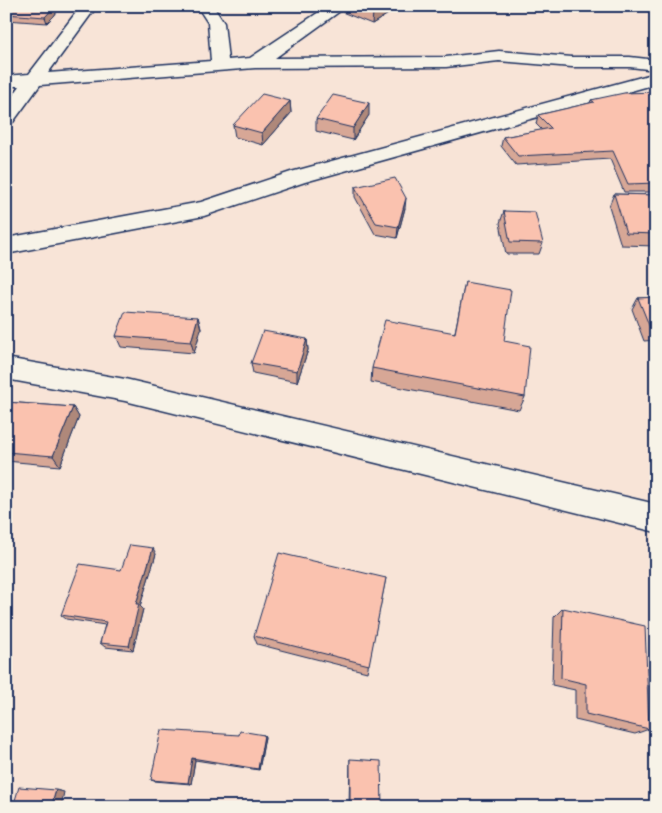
<svg xmlns="http://www.w3.org/2000/svg" width="662" height="813" font-family="Pangolin,sans-serif">
<style>
.lines{fill:none;stroke-linecap:round;stroke-linejoin:round}
.minor-casing{stroke:#1b2f5e;stroke-width:3}
.minor{fill:#f7f3e8;fill-rule:evenodd}
.wall{fill:#d7a796;stroke:#1b2f5e}
.shaded-wall{fill:#af887a;stroke:#1b2f5e}
.building{fill:#fac2af;stroke:#1b2f5e}
</style>
<rect width="100%" height="100%" fill="#f8e4d7"/>
<filter id="ink" filterUnits="userSpaceOnUse"><feTurbulence type="fractalNoise" baseFrequency=".02" numOctaves="2"/><feDisplacementMap in="SourceGraphic" scale="10" xChannelSelector="R" yChannelSelector="G"/><feConvolveMatrix kernelMatrix="1 2 1 2 8 2 1 2 1" color-interpolation-filters="sRGB"/></filter>
<g filter="url(#ink)">
<g class="lines">
<defs>
<path id="minor" d="M81,6H97L48,73L211,61L208,23L197,6H213L224,23L228,60L250,58L328,6H347L275,58L446,57L499,51L572,57H630L656,60V70L630,67H572L499,61L446,67L255,68L40,85L13,122L6,124V105L20,86H6V76L29,74Z
M656,73V84L305,182L204,216L6,254V238L201,202L291,172Z
M6,358L125,379L656,504V532L125,401L6,379Z"/>
</defs>
<use href="#minor" class="minor-casing"/>
<use href="#minor" class="minor"/>
</g>
<path class="wall" d="M6,6H61L54,16L47,23L6,20Z
M342,6H401L372,24L342,12Z
M656,92V192H624L610,159L516,165L501,146L503,137L542,130L536,124L538,115L590,103L591,100Z
M290,101L291,113L263,145L235,137L233,125Z
M369,115L353,140L316,131V119Z
M355,187L405,208L397,238L375,234L355,197Z
M614,194L656,195V246L621,245L609,206Z
M504,211L543,243L539,254H506L500,223Z
M465,282L504,341L525,397L519,410L371,382L372,368L455,332Z
M656,297V340L644,341L632,309L638,298Z
M198,317L201,329L194,353L121,347L116,336Z
M307,339L308,350L297,382L253,373L251,363Z
M6,402L73,407L79,417L60,466L6,461Z
M156,554L140,606L143,609L133,650L105,647L100,643L105,625L66,619L61,615Z
M386,578L367,672L257,644L254,636Z
M563,608L649,729L635,734L575,720V690L552,685L554,617Z
M239,735H264L265,737L259,770L195,760L191,784L154,781L151,780Z
M350,759L382,807H349Z"/>
<path class="shaded-wall" d="M55,6H61L54,16L47,23L45,17Z
M383,6H401L372,24L373,13Z
M290,101L291,113L263,145L262,133Z
M369,103V115L353,140V128Z
M406,198L405,208L397,238L398,227Z
M198,317L201,329L194,353L191,342Z
M307,339L308,350L297,382V371Z
M73,407L79,417L60,466L53,456Z
M153,548L156,554L140,606L143,609L133,650L129,646L136,604Z
M264,735L265,737L259,770L258,769Z
M192,758L195,760L191,784L188,783Z
M56,790L64,792L61,807H51Z"/>
<path class="building" d="M6,6H55L45,17L6,14Z
M356,6H383L373,13Z
M656,92V183L628,184L613,151L518,156L503,137L551,128L538,115L594,102L591,100L624,93Z
M262,94L290,101L262,133L233,125Z
M333,95L369,103L353,128L316,119Z
M395,178L406,198L398,227L376,223L355,187Z
M614,194L656,195V234L626,233Z
M504,211L535,212L543,243L510,242Z
M465,282L511,290L504,341L530,346L525,397L372,368L385,320L455,333Z
M656,297V329L651,330L638,298Z
M125,312L198,317L191,342L116,336Z
M263,331L307,339L297,371L251,363Z
M6,402L73,407L53,456L6,452Z
M130,545L153,548L136,604H139L129,646L100,643L106,622L61,615L80,564L121,570Z
M279,553L386,578L369,665L254,636Z
M563,608L645,626L649,729L586,714V684L561,678Z
M161,730L239,735L240,731L264,735L258,769L192,758L188,783L151,780Z
M350,759L381,761L382,807H350Z
M19,787L56,790L51,807H13Z"/>
</g>
<rect width="662" height="813" fill="none" stroke="#f7f3e8" stroke-width="25"/>
<rect x="12" y="12" width="637" height="788" fill="none" stroke="#1b2f5e" stroke-width="2" filter="url(#ink)"/>
</svg>
